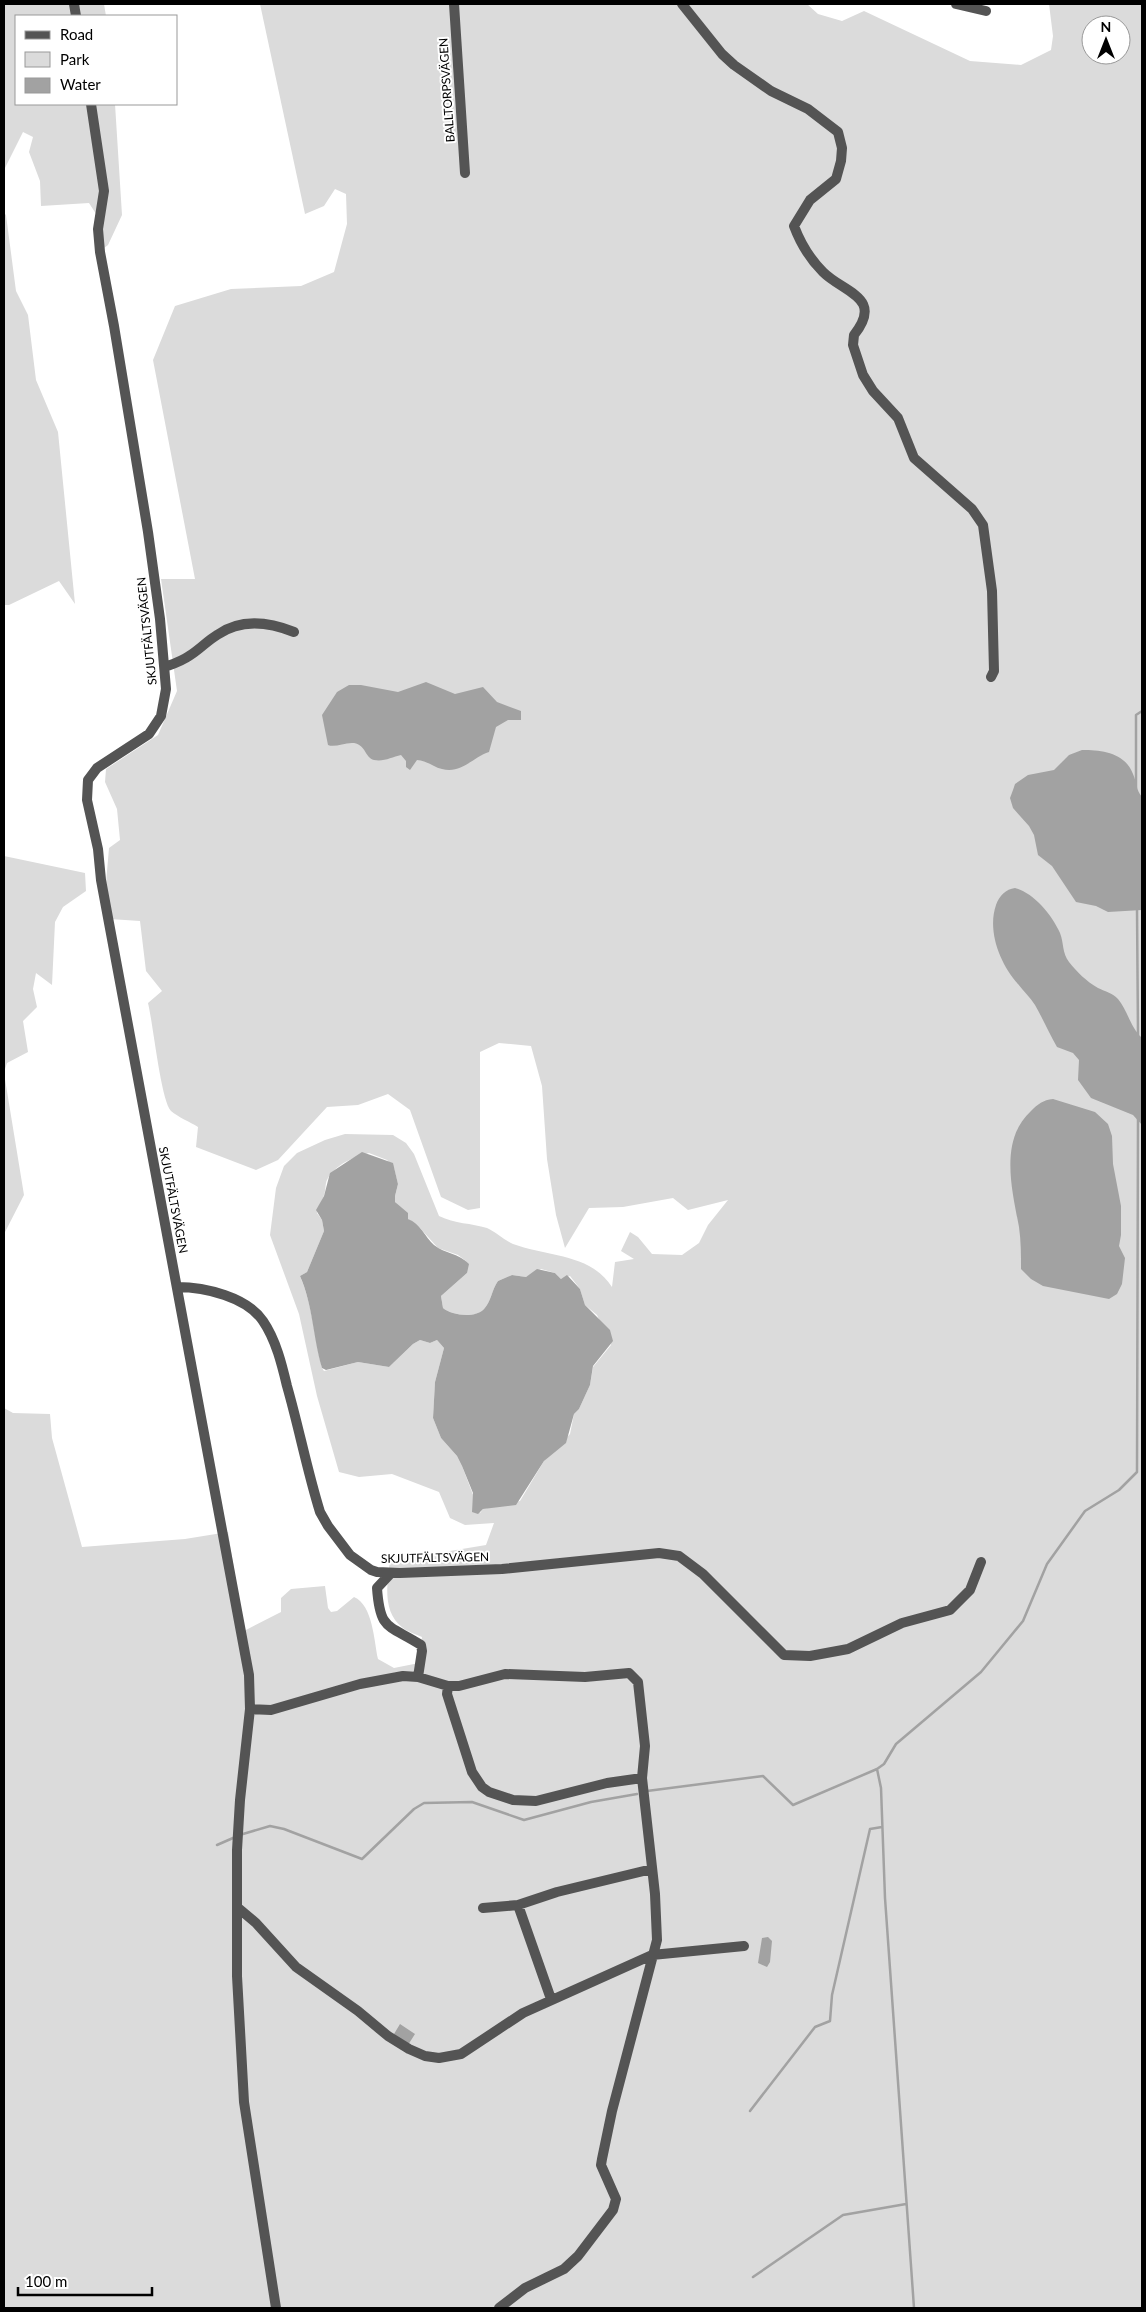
<svg xmlns="http://www.w3.org/2000/svg" width="1146" height="2312" font-family="Lato,sans-serif">
<style>
.green{fill:#dbdbdb;fill-rule:evenodd}
.water{fill:#a2a2a2}
.lines{fill:none;stroke-linecap:round;stroke-linejoin:round}
.stream{stroke:#a2a2a2;stroke-width:2.5}
.street{stroke:#545454;stroke-width:10}
.labels{text-anchor:middle;stroke-width:4;stroke-linejoin:round;paint-order:stroke}
.street-label{font-size:12px;fill:#000;stroke:#fff}
</style>
<rect width="100%" height="100%" fill="#fff"/>
<path class="green" d="M4,4H104L106,16H16V104H115L122,215L108,245L104,248L100,220L89,203L41,206L40,181L29,152L33,137L23,132L4,170Z
M260,4H807L818,14L842,21L864,11L970,61L1021,65L1051,50L1053,36L1049,4H1142V2308H4V1408L13,1413L50,1414L52,1438L82,1547L185,1539L228,1532L244,1631L281,1612V1598L291,1589L325,1586L328,1608L331,1612L337,1611L354,1597C373,1605 374,1641 378,1659L394,1668L419,1663L422,1637C416,1634 408,1632 403,1628C382,1612 387,1584 390,1561L486,1545L494,1523L465,1525L450,1518L439,1492L392,1474L359,1477L339,1472L317,1396L299,1314L270,1235L276,1188L284,1166L297,1153L325,1140L345,1134L393,1135L406,1143L414,1154L439,1216C455,1224 471,1223 487,1228C496,1232 504,1240 513,1244C548,1257 590,1253 612,1287L615,1262L634,1259L621,1251L630,1232L638,1237L652,1254L682,1255L699,1243L708,1225L728,1200L688,1210L673,1198L623,1207L589,1208L565,1248L556,1215L547,1159L542,1086L531,1046L499,1043L480,1052V1208L468,1210L441,1197L410,1110L388,1094L358,1105L327,1107L278,1160L256,1170L196,1147L198,1127C190,1122 178,1117 171,1111C161,1101 153,1023 148,1003L162,991L146,971L140,921L110,919L106,883L109,848L120,840L117,809L105,782L106,769L158,735L177,691L161,579H195L153,360L175,306L231,289L301,286L334,272L347,224L346,194L335,189L324,206L305,214ZM1091,25H1121V55H1091ZM369,1153L387,1160L394,1168L398,1184L395,1196V1202L408,1219L420,1228L438,1248L458,1255L466,1261L467,1273L441,1296L443,1308C451,1315 476,1319 484,1309C491,1302 492,1289 498,1281L512,1275L526,1277L541,1269L555,1273L561,1279L570,1276L580,1289L585,1305L597,1315L611,1345L593,1367L590,1385L579,1409L574,1414L570,1434L544,1461L520,1501L483,1509L480,1513L462,1466L457,1456L441,1438L433,1418L435,1382L444,1348L437,1340L430,1343L420,1340L413,1344L389,1367L358,1362L324,1371L322,1368C314,1338 313,1306 300,1276L307,1272L324,1231L322,1220L317,1213C318,1206 322,1202 324,1195C326,1190 325,1184 327,1180C334,1165 355,1156 369,1153Z
M4,213L6,215L16,291L28,315L36,380L58,432L75,604L59,581L9,605H4Z
M4,856L85,873L86,891L63,907L55,922L52,985L36,973L33,989L37,1007L23,1021L28,1052L7,1063L4,1072Z
M4,1073L24,1195L4,1234Z"/>
<path class="water" d="M426,682L455,694L483,687L497,702L521,711V720H508L496,727L489,752C473,757 462,774 442,769C433,767 428,761 417,760L410,770L406,767V761L401,755C392,757 384,762 374,760C365,758 366,745 354,743C345,742 335,748 328,745L322,715L337,692L349,685H361L398,692Z
M1082,750C1103,750 1125,753 1133,774C1137,783 1136,790 1142,797V910L1108,912L1096,906L1076,902L1052,866L1038,855L1034,835L1029,826L1013,808L1010,798L1013,790L1015,784L1028,775L1054,770L1069,755Z
M1015,888C1034,893 1052,915 1060,933C1064,943 1062,953 1069,962C1077,972 1086,981 1098,988C1104,991 1113,993 1118,999C1128,1011 1130,1027 1142,1038V1125L1133,1115L1091,1098L1078,1080L1079,1060L1073,1053L1057,1047C1049,1033 1043,1019 1035,1005C1030,997 1024,992 1018,984C1000,964 987,931 996,905C999,896 1006,889 1015,888Z
M1053,1099L1095,1112L1108,1124L1112,1136L1113,1164L1121,1206V1235L1119,1246L1125,1258L1122,1284L1117,1294L1109,1299L1043,1286L1031,1279L1021,1269C1021,1255 1021,1241 1019,1227C1012,1190 999,1140 1031,1111C1038,1104 1043,1100 1053,1099Z
M362,1152L393,1163L398,1184L395,1196V1202L408,1213V1219C420,1223 425,1237 434,1245C445,1254 459,1253 469,1264L467,1273L441,1296L443,1308C451,1315 475,1319 484,1309C491,1302 492,1289 498,1281L512,1275L526,1277L537,1269L555,1273L561,1279L567,1275L580,1289L585,1305L610,1330L613,1341L593,1366L590,1385L579,1409L574,1414L566,1443L544,1461L516,1505L483,1509L478,1514L472,1512L473,1493L462,1466L457,1456L441,1438L433,1418L435,1382L444,1348L437,1340L430,1343L420,1340L413,1344L389,1367L358,1362L326,1370L322,1368C313,1338 313,1305 300,1276L307,1272L324,1231L322,1220L316,1210L324,1196L330,1173Z
M768,1937L772,1941L770,1962L767,1967L758,1963L762,1938Z
M400,2024L415,2034L408,2045L394,2034Z"/>
<g class="lines">
<path class="stream" d="M1136,788V715L1142,711
M1137,908L1138,1035
M647,1791L763,1776L793,1805L877,1769
M243,1834L270,1826L284,1829L362,1859L414,1809L424,1803L472,1802L524,1820L591,1802L637,1794
M217,1845L233,1838
M750,2111L815,2027L830,2021L832,1995L870,1829L882,1827
M753,2277L843,2215L906,2204
M914,2308L885,1898L881,1788L877,1769L884,1764L896,1744L981,1672L1023,1621L1047,1564L1085,1511L1119,1490L1137,1472L1138,1118"/>
<path class="street" d="M74,4L76,16
M454,4L465,173
M682,4L722,54L734,65L771,91L808,109L838,132L842,148L841,161L836,179L810,200L794,226C800,242 811,260 823,272C844,293 884,297 854,335L853,345L863,375L873,391L898,418L914,458L972,509L983,525L992,591L994,671L991,677
M956,4L986,11
M91,104L104,191L98,229L100,252L114,326L148,532L160,619L166,689L161,716L149,734L97,768L88,780L87,800L98,849L101,880L249,1675L250,1709L240,1800L237,1850V1976L244,2102L276,2308
M165,667C173,664 182,661 189,656C199,650 207,641 217,635C241,618 269,622 294,632
M177,1287C205,1287 247,1297 263,1321C276,1340 282,1365 287,1386C299,1428 307,1470 320,1512L328,1526L350,1555L371,1570L377,1572L400,1573L502,1569L659,1553L679,1556L703,1574L784,1655L810,1656L848,1649L902,1623L950,1610L970,1590L981,1562
M391,1573L377,1588C380,1631 388,1624 421,1645L422,1651L418,1677
M250,1709L271,1710L360,1684L403,1676L418,1677L448,1686H459L505,1674L585,1677L629,1673L638,1682L645,1746L642,1778L607,1783L536,1801L513,1800L489,1792L482,1787L472,1772L447,1694L448,1686
M518,1905L551,1999
M237,1907L256,1923L296,1967L358,2011L388,2036L409,2049L425,2056L439,2058L461,2054L523,2013L652,1955L744,1946
M483,1908L518,1905L557,1892L652,1869
M499,2308L525,2288L564,2269L578,2256L613,2210L616,2199L601,2165L602,2159L612,2111L657,1940L655,1894L642,1778"/>
</g>
<g class="labels">
<g class="street-label">
<text transform="translate(447 90) rotate(-94)" y="4">BALLTORPSVÄGEN</text>
<text transform="translate(147 631) rotate(-96)" y="4">SKJUTFÄLTSVÄGEN</text>
<text transform="translate(173 1200) rotate(79)" y="4">SKJUTFÄLTSVÄGEN</text>
<text transform="translate(435 1558) rotate(-1)" y="4">SKJUTFÄLTSVÄGEN</text>
</g>
</g>
<rect width="1146" height="2312" fill="none" stroke="#000000" stroke-width="10"/>
<rect x="15" y="15" width="162" height="90" fill="#ffffff" stroke="#999999"/>
<rect x="25" y="31" width="25" height="8" fill="#545454" stroke="#999999"/>
<text x="60" y="40" font-size="15" fill="#000000">Road</text>
<rect x="25" y="52" width="25" height="15" fill="#dbdbdb" stroke="#999999"/>
<text x="60" y="65" font-size="15" fill="#000000">Park</text>
<rect x="25" y="78" width="25" height="15" fill="#a2a2a2" stroke="#999999"/>
<text x="60" y="90" font-size="15" fill="#000000">Water</text>
<g transform="translate(1106 40)"><circle r="24" fill="#ffffff" stroke="#999999"/>
<path d="M0-4L9 19L0 12L-9 19Z" fill="#000000"/>
<text y="-8" font-size="14" font-weight="bold" text-anchor="middle" fill="#000000">N</text>
</g>
<path d="M18 2287v8h134v-8" fill="none" stroke="#000000" stroke-width="2.5"/>
<text x="25" y="2287" font-size="15" fill="#000000" stroke="#ffffff" stroke-width="4" paint-order="stroke">100 m</text>
</svg>
